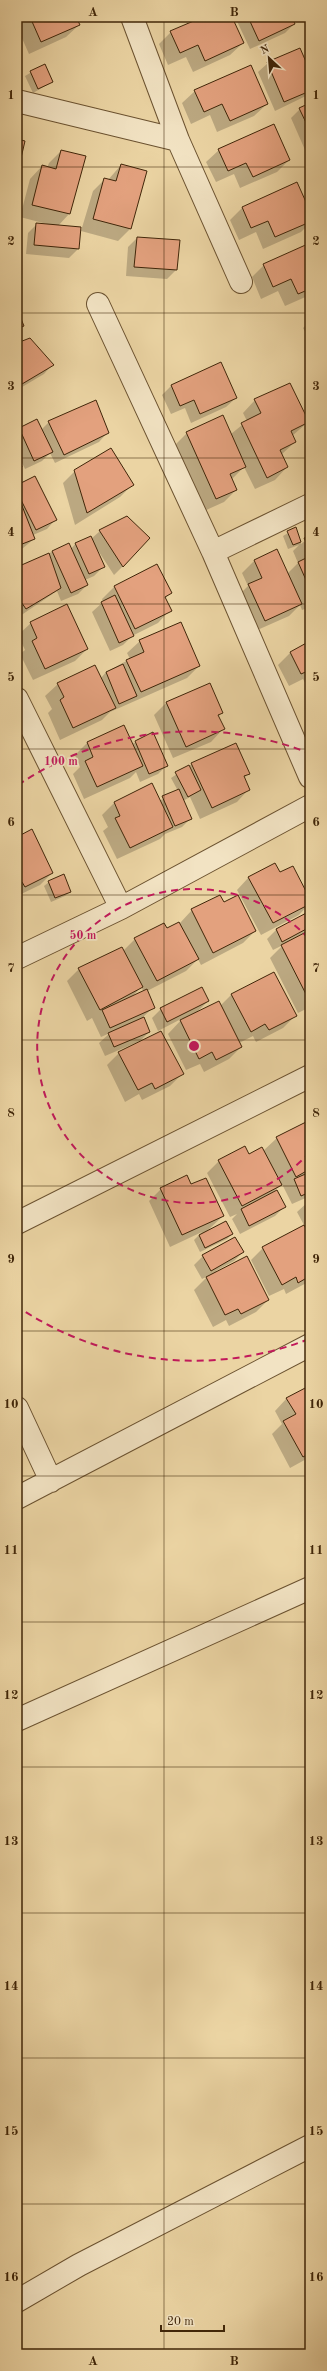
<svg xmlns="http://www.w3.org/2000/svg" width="327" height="2371" font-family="'Old Standard TT',serif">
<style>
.shadow{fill:#0003;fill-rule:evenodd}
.building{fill:#e3a17e;stroke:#402609}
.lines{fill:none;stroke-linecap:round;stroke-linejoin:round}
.minor-casing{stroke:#6b5230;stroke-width:24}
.minor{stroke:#f2e3c3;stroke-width:22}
.grid{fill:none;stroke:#402609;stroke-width:1;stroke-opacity:0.55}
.ring{fill:none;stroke:#c2185b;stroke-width:2;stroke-dasharray:7 5}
.centre{fill:#c2185b;stroke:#f2e3c3;stroke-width:2}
.ring-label{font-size:12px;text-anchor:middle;font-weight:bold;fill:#c2185b;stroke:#f2e3c3;stroke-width:3.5;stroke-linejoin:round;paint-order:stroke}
.neatline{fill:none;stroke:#402609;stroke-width:1.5}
.grid-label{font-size:13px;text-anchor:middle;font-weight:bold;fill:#402609}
</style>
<rect width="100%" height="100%" fill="#ebd4a3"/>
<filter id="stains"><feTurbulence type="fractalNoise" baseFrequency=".005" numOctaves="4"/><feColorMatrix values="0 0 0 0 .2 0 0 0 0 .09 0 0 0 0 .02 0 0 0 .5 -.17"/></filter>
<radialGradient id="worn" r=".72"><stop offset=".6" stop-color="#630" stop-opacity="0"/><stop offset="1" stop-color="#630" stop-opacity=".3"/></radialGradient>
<path class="shadow" d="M17,17H75L79,25L66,37L29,54L17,27Z
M205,17H231L243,43L230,55L193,72L186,57L168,65L159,44L171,32Z
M235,17H290L294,24L285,33L250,49Z
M268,63L310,73V94L275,111L258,72Z
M44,65L52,82L33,93L25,76Z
M195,91L267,104L254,116L217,132L210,115L191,124L182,103Z
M310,104V158L309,159L291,118L300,109Z
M219,150L289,160L277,172L240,188L234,174L216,182L206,162Z
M61,151L84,157L69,214L58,226L78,249L69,258L26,254L28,233L37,224H47L20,217L30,179L42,166L47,168L49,163Z
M121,165L146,172L130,229L118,241L81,231L93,191L105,179L108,180Z
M297,184L310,213V223L301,232L263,249L256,232L239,240L230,220L242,208Z
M137,238L176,270L167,279L126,276L128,247Z
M310,245V295L285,306L278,291L261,299L252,277L264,265Z
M310,321V340L303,328Z
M17,344L52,365L44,374L17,390Z
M171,386L236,398L226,407L191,423L185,408L171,414L162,395Z
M255,400L305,416L310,410V428L308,422L292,436L295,442L281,455L287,467L275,480L255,489L244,467L232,479L236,490L224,502L204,511L175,445L187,433L231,434L247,421L243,413Z
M37,421L41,430L49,422L108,432L99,442L55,463L50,453L42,461L25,469L17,452V431Z
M75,471L133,484L120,497L75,525L63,483Z
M17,486L56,519L47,529L33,535L34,539L17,553Z
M295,529L301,544L310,537V607L302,610L300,605L289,616L253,632L237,597L248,586L242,573L254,561L287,574L298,563L293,551L299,545L288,549L283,536Z
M100,531L123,566L114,575L97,549L103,567L94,576L85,580L87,585L78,594L61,601L57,591L17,618V568L69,544L71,549L76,543L91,539Z
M157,566L170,593L165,599L170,610L158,623L132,636L123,645L110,651L92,612L103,602L102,599L114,587Z
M31,623L87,649L75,661L33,680L20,654L25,650L18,635Z
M140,641L199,666L187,678L110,712L102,720L60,740L48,713L52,709L45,696L58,684L101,678L106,672L130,659L127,653Z
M310,643V692L303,679L289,686L278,665L290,653Z
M209,684L222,713L218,717L223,729L211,742L173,758L154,715L166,703Z
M124,726L132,744L153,734L167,765L158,774L140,782L136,772L130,778L84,799L73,774L80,767L75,755L87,743Z
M192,764L249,773L244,778L249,789L237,802L200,819L190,797L183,801L191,818L182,827L165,834L160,839L117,859L103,831L108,827L102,815L114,803L151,784L159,801L178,791L171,778Z
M17,838L52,873L40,885L17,896Z
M280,874L310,901V903L299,915L261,935L237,890L249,877Z
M49,882L70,891L65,896L51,902L44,886Z
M223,903L255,931L243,943L201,965L198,959L186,971L147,991L154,1007L143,1017L149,1032L140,1041L105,1056L99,1043L110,1033L101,1037L92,1018L87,1021L67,981L79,969L123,951L135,939L166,930L180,923L192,910ZM141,987L144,992L132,997Z
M310,913V1007L298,1013L270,958L283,945L273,950L267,939L276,930Z
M232,994L295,1016L283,1028L256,1042L253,1036L239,1043L241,1047L229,1059L204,1072L200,1064L186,1070L168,1034L183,1018L158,1031L152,1018L161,1009L208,1001L196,1013L220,1006Z
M119,1053L182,1074L170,1086L142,1100L139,1094L125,1102L107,1065Z
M310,1121V1196L292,1204L282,1184L272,1193L284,1207L275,1216L240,1234L232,1219L237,1214L230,1217L207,1173L219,1161L263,1151L277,1138Z
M191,1186L223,1216L207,1231L232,1234L227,1239L200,1252L194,1240L202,1232L170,1247L149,1201L161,1189Z
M310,1200V1222L304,1225L297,1212Z
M310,1225V1281L286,1294L284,1289L269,1296L251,1260L263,1248L305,1229Z
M243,1252L234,1261L216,1271L268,1300L256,1312L229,1326L226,1320L213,1327L194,1290L208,1276L202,1279L194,1265L203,1256Z
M308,1387L310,1457L290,1468L272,1434L282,1424L275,1411L287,1398Z
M310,1472V1484L306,1476Z"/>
<path class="building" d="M30,17H76L80,25L41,42Z
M203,17H232L244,43L205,61L198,45L180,53L170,31Z
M248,17H292L295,24L259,41Z
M300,48L310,71V91L284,102L267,62Z
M45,64L53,82L38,89L30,71Z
M251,65L268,104L230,121L222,104L204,112L194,90Z
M310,103V131L299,108Z
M274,124L290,160L253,177L246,163L228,171L218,149Z
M17,139L25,141L17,175Z
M61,150L86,156L70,214L32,205L42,165L56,169Z
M121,164L147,171L131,229L93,219L104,178L116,181Z
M297,182L310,211V222L275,237L268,221L251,228L242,207Z
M36,223L81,227L79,249L34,245Z
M137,237L180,240L177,270L134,267Z
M310,243V289L298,294L291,279L273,287L263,264Z
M17,309L24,326L17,329Z
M30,338L54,365L17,387V343Z
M221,362L237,398L200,414L194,400L180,406L171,385Z
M290,383L309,422L291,431L296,442L280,450L288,467L267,478L241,423L261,413L254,399Z
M96,400L109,433L64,455L48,421Z
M223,415L246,467L230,474L237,490L216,499L186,432Z
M37,419L53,452L34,461L19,428Z
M111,448L134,485L87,513L74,470Z
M17,454L22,467L17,468Z
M35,476L57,520L36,530L17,492V485Z
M17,498H19L35,539L17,546Z
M127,516L150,538L123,567L99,530Z
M296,527L301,542L293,545L287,531Z
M91,536L105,567L89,574L75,543Z
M310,536V551L304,538Z
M69,543L88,585L71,593L52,551Z
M277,549L302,604L265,621L248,584L262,578L254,560Z
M49,553L61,588L26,609L17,596V567Z
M310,556V589L298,562Z
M157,564L172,593L165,597L172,611L135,629L114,586Z
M115,595L134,636L119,643L101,602Z
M67,604L88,649L45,669L32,641L37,638L30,622Z
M181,622L200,666L141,692L126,660L144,652L139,640Z
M310,641V670L301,674L290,652Z
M123,664L137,696L119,704L106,672Z
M95,665L116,708L73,728L60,700L64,697L57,683Z
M210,683L223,713L218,715L225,729L186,747L166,702Z
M124,725L143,766L97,787L85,761L93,757L87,742Z
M153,732L168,766L149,774L135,741Z
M236,743L250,774L244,776L250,790L212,808L191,763Z
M189,765L201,790L188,797L175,772Z
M152,783L173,827L130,848L115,818L120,816L114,802Z
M179,789L192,819L175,826L162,796Z
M32,829L53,873L25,887L22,882L17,884V837Z
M275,863L280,872L293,866L310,899V904L273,923L248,877Z
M64,874L71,892L55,898L48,881Z
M220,895L224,902L238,895L256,931L213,953L191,909Z
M310,911V927L282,942L276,929Z
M179,922L199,959L157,981L134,938L164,923L167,928Z
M310,930V1002L281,945Z
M122,947L143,987L100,1010L78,968Z
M274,972L297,1016L269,1030L265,1024L251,1032L231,994Z
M202,987L209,1001L167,1022L160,1008Z
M147,989L155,1008L110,1028L102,1010Z
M219,1001L242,1047L216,1060L212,1052L199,1059L180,1020Z
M144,1017L150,1032L114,1047L108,1033Z
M161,1031L184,1074L155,1089L152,1083L138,1090L118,1052Z
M310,1120V1169L296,1177L276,1137Z
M245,1146L249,1154L262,1147L282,1185L242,1206L218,1160Z
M310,1172V1192L301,1196L294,1179Z
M187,1175L191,1184L206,1178L224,1216L182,1235L160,1188Z
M277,1190L286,1207L249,1226L241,1209Z
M226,1221L233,1234L205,1248L199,1235Z
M304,1225L310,1236V1276L298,1283L296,1277L282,1285L262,1247Z
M235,1237L244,1252L211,1271L202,1255Z
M247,1256L269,1300L241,1314L238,1309L225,1315L206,1277Z
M309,1386L310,1453L303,1457L283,1421L296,1414L286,1398Z"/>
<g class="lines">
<defs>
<path id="minor" d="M17,101L178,140L132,17
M178,140L241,282
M98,304L213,552L310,777
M213,552L310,505
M17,699L121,908
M17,958L121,908L310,806
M17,1223L310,1076
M17,1408L51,1481
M17,1498L310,1345
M17,1720L310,1588
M17,2301L79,2265L310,2146"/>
</defs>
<use href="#minor" class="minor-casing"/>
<use href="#minor" class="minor"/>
</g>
<path class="grid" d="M164,17V2354M17,167H310M17,313H310M17,458H310M17,604H310M17,749H310M17,895H310M17,1040H310M17,1186H310M17,1331H310M17,1476H310M17,1622H310M17,1767H310M17,1913H310M17,2058H310M17,2204H310"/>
<g class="ring">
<path d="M310 1152A157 157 0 1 1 310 940"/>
<path d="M309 1339A315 315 0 0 1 18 1307M18 785A315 315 0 0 1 309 753"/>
</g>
<circle cx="194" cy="1046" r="6" class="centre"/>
<g class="ring-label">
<text x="61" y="765">100 m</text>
<text x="83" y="939">50 m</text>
</g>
<rect width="327" height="2371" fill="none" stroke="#ebd4a3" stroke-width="44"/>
<g transform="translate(269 58) rotate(334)" stroke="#f2e3c3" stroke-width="3" paint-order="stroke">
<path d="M0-3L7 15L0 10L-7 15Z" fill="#402609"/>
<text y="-6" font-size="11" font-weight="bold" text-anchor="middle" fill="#402609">N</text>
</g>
<path d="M161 2325v6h63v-6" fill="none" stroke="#402609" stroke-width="2"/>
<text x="167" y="2325" font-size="12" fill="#402609" stroke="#f2e3c3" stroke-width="3" paint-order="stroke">20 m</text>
<rect x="22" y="22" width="283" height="2327" class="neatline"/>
<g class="grid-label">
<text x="93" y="16">A</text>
<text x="234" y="16">B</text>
<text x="11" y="99">1</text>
<text x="316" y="99">1</text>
<text x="11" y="245">2</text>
<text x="316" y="245">2</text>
<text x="11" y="390">3</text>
<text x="316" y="390">3</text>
<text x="11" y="536">4</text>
<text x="316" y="536">4</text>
<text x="11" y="681">5</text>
<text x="316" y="681">5</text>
<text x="11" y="826">6</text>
<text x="316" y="826">6</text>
<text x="11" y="972">7</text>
<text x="316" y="972">7</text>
<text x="11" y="1117">8</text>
<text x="316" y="1117">8</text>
<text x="11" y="1263">9</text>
<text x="316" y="1263">9</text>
<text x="11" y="1408">10</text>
<text x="316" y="1408">10</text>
<text x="11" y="1554">11</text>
<text x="316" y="1554">11</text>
<text x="11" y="1699">12</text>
<text x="316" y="1699">12</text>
<text x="11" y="1845">13</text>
<text x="316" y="1845">13</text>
<text x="11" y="1990">14</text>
<text x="316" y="1990">14</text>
<text x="11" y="2135">15</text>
<text x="316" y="2135">15</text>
<text x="11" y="2281">16</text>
<text x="316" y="2281">16</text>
<text x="93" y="2365">A</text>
<text x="234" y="2365">B</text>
</g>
<rect width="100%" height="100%" filter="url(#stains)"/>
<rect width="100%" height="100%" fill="url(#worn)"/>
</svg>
